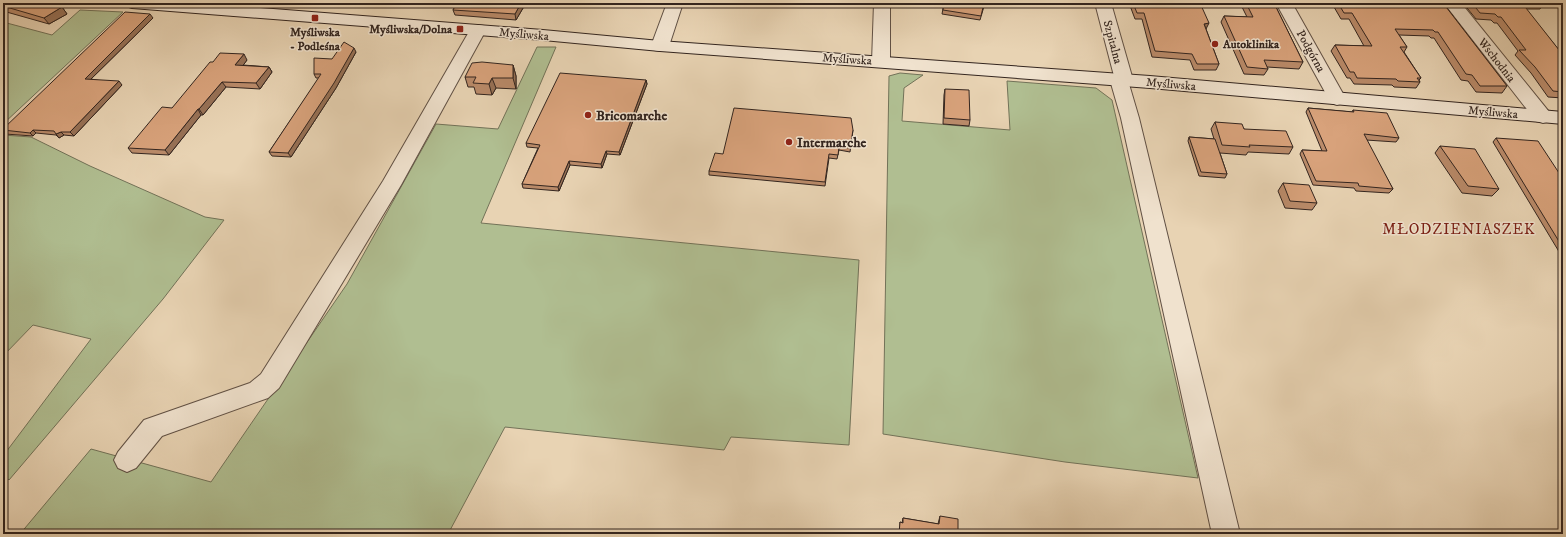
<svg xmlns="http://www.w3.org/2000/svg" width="1566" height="537" font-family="'IM FELL DW Pica',serif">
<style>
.green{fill:#b0be91;stroke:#727258}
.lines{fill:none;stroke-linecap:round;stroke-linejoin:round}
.street-casing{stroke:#605044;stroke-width:2}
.secondary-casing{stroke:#33251f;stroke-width:2}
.street{fill:#f0e2ce;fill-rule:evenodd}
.secondary{fill:#f0e2ce;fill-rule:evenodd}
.wall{fill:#ba8b6a;stroke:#33251f}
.shaded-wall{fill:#977156;stroke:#33251f}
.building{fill:#d8a27b;stroke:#33251f}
.poi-dot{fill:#8f2418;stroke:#f0e2ce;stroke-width:1.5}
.labels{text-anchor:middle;stroke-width:3;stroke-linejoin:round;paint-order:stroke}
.far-poi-label{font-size:12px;font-weight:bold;fill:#33251f;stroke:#f0e2ce;text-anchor:end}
.far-street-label{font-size:12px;fill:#33251f;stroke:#f0e2ce}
.poi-label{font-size:14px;font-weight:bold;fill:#33251f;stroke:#f0e2ce;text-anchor:start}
.neighbourhood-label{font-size:15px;letter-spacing:1px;fill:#7a1f14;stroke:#f0e2ce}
</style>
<rect width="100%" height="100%" fill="#e8d3b3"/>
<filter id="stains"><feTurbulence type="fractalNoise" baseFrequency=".005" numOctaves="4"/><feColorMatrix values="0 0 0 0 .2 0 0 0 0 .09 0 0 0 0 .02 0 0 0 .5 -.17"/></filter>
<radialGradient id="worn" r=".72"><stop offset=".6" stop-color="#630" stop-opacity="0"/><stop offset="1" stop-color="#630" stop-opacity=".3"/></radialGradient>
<path class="green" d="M80,10L123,12L3,124V22L52,35Z
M537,47H556L481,223L859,260L849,445L731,437L724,450L505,427L448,534H20L91,449L211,482L347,284L436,124L498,129Z
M900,73L923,75L904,88L902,121L1010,130L1007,81L1096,88L1112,100L1198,478L1065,462L883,434L889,76Z
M3,135L31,137L90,166L205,217L224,220L163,299L9,480L3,474V456L91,339L33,325L3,356Z"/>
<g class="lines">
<defs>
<path id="street" d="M236,3H252C246,12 243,18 231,15L229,12Z
M667,3H683L669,46L666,50L660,51L654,50L651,46Z
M874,3H890V62L887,66L881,67L875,66L872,62Z
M1095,3H1111L1133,80L1129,84L1139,118L1240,534H1212L1121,118L1110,80L1114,76Z
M1276,3H1292L1346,99L1343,103L1337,105L1331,103Z
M1444,3H1461L1550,113L1552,117L1550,121L1543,123L1536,121Z
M478,25L484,26L486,30L401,185L279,388L268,398L162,436L136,468L127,472L118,468L114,460L118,452L144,420L250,383L261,374L383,181L470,30L472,26Z"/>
<path id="secondary" d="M124,3H195L543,30L660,41L1150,76L1563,112V124L1150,88L660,51L543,40L132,8L126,6Z"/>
</defs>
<use href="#street" class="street-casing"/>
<use href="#secondary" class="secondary-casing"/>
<use href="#street" class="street"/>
<use href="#secondary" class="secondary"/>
</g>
<path class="wall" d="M3,3L62,7L67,14L49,24L3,11Z
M457,3H526L516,20L455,15L453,10Z
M944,3H985L980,20L942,14Z
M1129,3H1200L1206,29L1219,64L1216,70H1194L1190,60L1152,57L1142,19H1135Z
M1240,3H1274L1303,62L1299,69L1267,67L1268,69L1264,75L1244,74L1221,22L1224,16L1247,17Z
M1305,3H1443L1507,86L1502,93L1476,92L1468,81L1461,80L1434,38H1431L1429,36L1399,35L1407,47L1404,52L1421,78L1419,80L1420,82L1416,88L1394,87L1392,85L1354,84L1350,78H1347L1331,51L1335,45L1364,46L1349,19H1341L1334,7L1306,5Z
M1463,3H1544L1540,9H1526L1563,55V98L1548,97L1531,73L1515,55L1518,51L1497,23H1494L1491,20L1476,19Z
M153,18L91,79L122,85L74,136L64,135L59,138L56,135L36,133L33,136L5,134L3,132V129Z
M356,52L336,88L291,157L272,156L269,152L319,78H316L314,74L332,59Z
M247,60L243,65L269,67L272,72L260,89L226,87L203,115H201L169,155L132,153L128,148L172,108Z
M513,65L516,76V89L496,88L492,95L476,94L474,87H468L465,77Z
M646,80L647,84L620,155L607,154L602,168L570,165L559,191L523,188L522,184L538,148L527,147L526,143Z
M945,89L970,120L969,126L943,124L944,95Z
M1308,108L1352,112L1353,110L1399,138L1396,142L1366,140L1393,189L1389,193L1356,191L1354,188L1313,185L1300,154L1302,150L1322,151L1306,112Z
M1215,122L1244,129L1293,147L1289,154L1248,152L1246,155L1220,153L1227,174L1225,178L1199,176L1188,141L1189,137L1214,139L1211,129Z
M853,130L850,152L839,150L837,159L829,158L825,186L709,175V171L723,154Z
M1496,138L1563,179V255H1561L1493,142Z
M1440,146L1499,189L1492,196L1462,193L1435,153Z
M1283,183L1317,203L1312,210L1285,208L1278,191Z
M940,516L958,534H899L900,525V522L902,523L903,518L938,524Z"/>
<path class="shaded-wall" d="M521,3H526L516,20L515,14Z
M62,7L67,14L49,24L44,18Z
M150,14L153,18L88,82L85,79Z
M1209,23L1206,29L1204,24Z
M354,48L356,52L336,88L291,157L288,153Z
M244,54L247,60L239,71L235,65Z
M513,65L516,76V89L513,78Z
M269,67L272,72L260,89L256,83Z
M492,78L496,88L492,95L489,84Z
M646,80L647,84L620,155L619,152Z
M119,81L122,85L74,136L70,132Z
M222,82L226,87L203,115L199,109Z
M198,109L201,115L169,155L165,150Z
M33,130L36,133L33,136L30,133Z
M61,132L64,135L59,138L56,134Z
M606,151L607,154L602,168L601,164Z
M569,161L570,165L559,191L558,187Z"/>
<path class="building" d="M3,3H48L62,7L44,18L3,6Z
M457,3H521L515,14L453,10Z
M944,3H984L981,16L943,10Z
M1133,3H1200L1209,23L1204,24L1219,64H1197L1192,54L1155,51L1144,13H1137Z
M1246,3H1274L1303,62L1264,60L1268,69L1247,67L1224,16L1253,17Z
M1338,3H1443L1507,86H1480L1472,75L1466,74L1438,32H1435L1433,30L1395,29L1407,47H1400L1421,78H1417L1420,82L1398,81L1396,79L1357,78L1354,72H1350L1335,45L1372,46L1352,13H1344Z
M1472,3H1522L1563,55V92L1553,91L1535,67L1519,50H1526L1501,17H1498L1495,14L1480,13Z
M125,12L150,14L85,79L119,81L70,132H61L56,134L54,131L33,130L30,133L3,130V129Z
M344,42L354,48L334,83L288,153L269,152L321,74H314V58L332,59Z
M220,53L244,54L235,65L269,67L256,83L222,82L199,109H198L165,150L128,148L162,107L172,108L210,62H213Z
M482,62L513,65V78H492L489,84L473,83L476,77H465L472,63Z
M560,73L646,80L619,152L606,151L601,164L569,161L558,187L522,184L540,145L526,143Z
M945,89L969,90L970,120L944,118Z
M734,108L851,118L853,130L850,148L839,147L838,155L829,154L825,182L709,171L715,153L723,154Z
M1308,108L1354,112L1353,110L1387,113L1399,138L1364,134L1393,189L1359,186L1358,183L1316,181L1302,150L1327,151Z
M1215,122L1242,124L1244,129L1286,131L1293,147L1249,145L1250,147L1222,145Z
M1189,137L1215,139L1227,174L1201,172Z
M1496,138L1538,141L1563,179V248Z
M1440,146L1475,149L1499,189L1468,186Z
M1283,183L1309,185L1317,203L1290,201Z
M940,516L958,519V534H899L900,522L903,523V518L939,524Z"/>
<g class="poi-dot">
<rect x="311" y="14" width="8" height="8" rx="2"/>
<rect x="456" y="25" width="8" height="8" rx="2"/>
<circle cx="1215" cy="44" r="4"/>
<circle cx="588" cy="115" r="4"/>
<circle cx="789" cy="142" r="4"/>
</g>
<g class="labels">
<g class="far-poi-label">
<text x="452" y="33">Myśliwska/Dolna</text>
<text x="315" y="36" text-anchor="middle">Myśliwska<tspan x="315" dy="14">- Podleśna</tspan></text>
<text x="1223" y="48" text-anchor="start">Autoklinika</text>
</g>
<g class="far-street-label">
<text transform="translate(524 34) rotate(5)" y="4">Myśliwska</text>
<text transform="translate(1113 42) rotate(75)" y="4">Szpitalna</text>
<text transform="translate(1311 51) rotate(61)" y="4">Podgórna</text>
<text transform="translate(847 59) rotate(4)" y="4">Myśliwska</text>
<text transform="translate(1497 60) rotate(52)" y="4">Wschodnia</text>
<text transform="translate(1171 84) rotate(5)" y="4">Myśliwska</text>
<text transform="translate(1493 112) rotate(5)" y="4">Myśliwska</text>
</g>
<g class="poi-label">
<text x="596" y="120">Bricomarche</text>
<text x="797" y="147">Intermarche</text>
</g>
<g class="neighbourhood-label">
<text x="1459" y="234">MŁODZIENIASZEK</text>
</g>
</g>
<rect width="1566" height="537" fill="none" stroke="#e8d3b3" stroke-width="16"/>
<rect x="4" y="4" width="1558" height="529" fill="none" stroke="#33251f" stroke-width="2"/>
<rect x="8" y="8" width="1550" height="521" fill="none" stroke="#33251f"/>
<rect width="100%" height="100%" filter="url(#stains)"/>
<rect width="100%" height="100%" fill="url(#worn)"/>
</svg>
